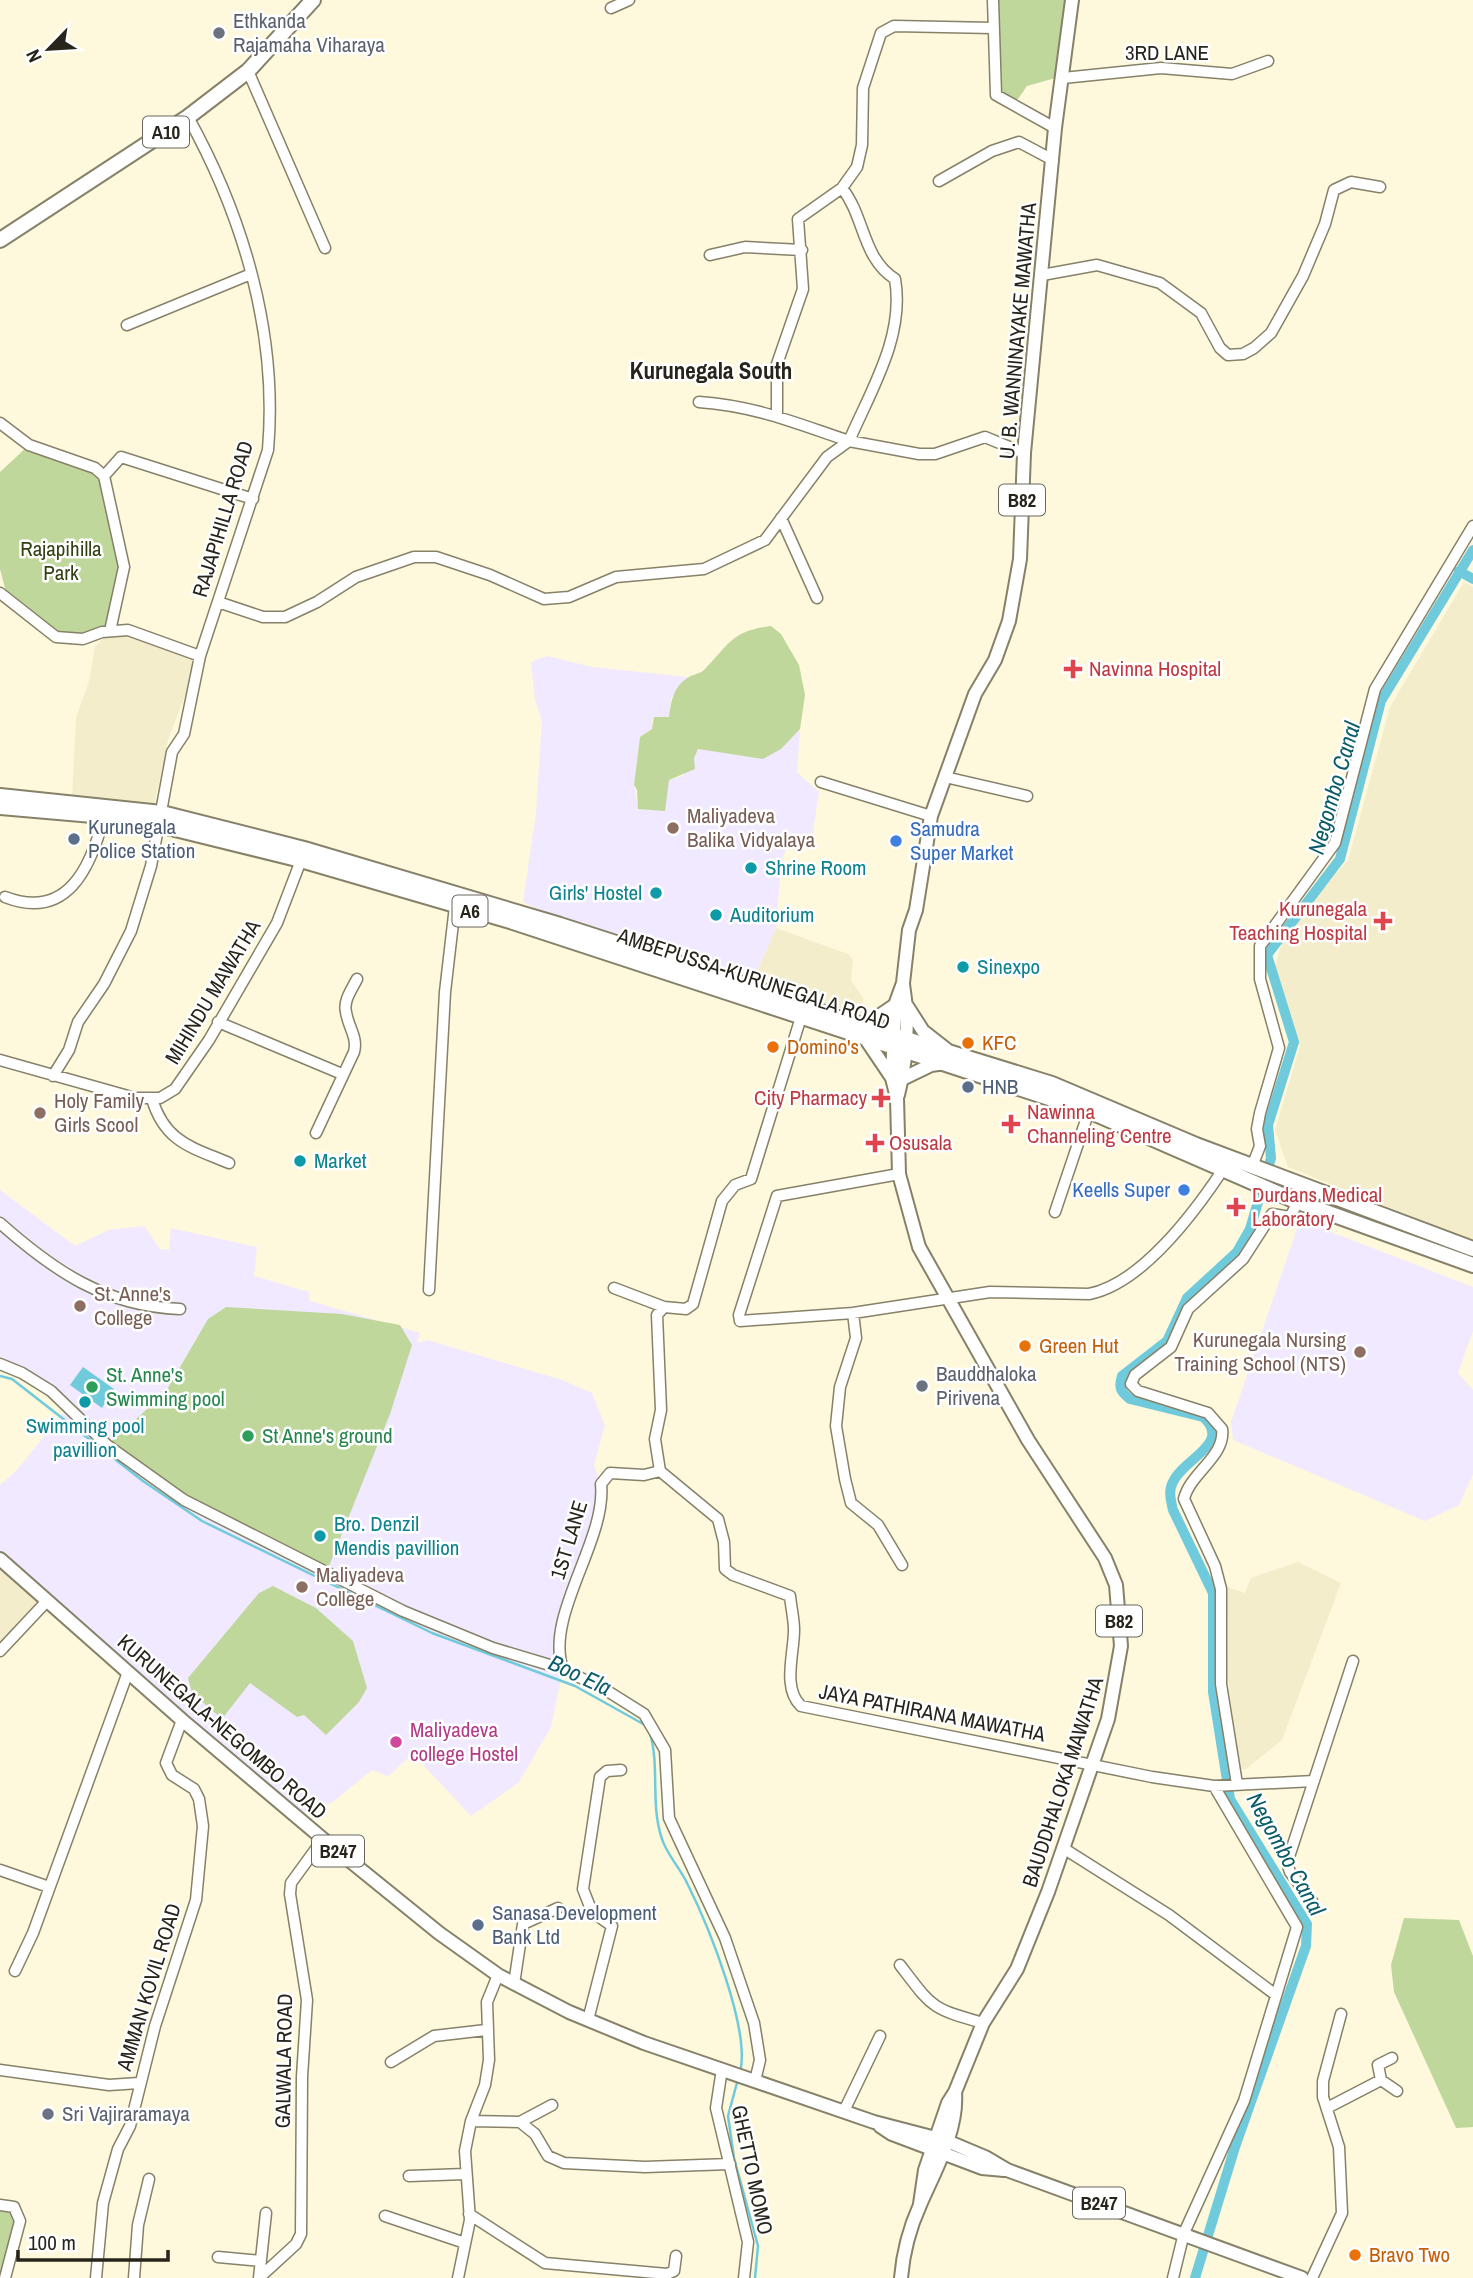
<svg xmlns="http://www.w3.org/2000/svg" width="1473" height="2278" font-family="'Archivo Narrow',sans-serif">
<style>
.built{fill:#f4edcb}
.education{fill:#f0e9ff}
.green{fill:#c0d79c}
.water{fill:#6fcbdc}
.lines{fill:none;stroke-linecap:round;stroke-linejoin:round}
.stream{stroke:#6fcbdc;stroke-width:2.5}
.canal{stroke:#6fcbdc;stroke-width:10}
.minor-casing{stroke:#868169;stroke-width:13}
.major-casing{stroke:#868169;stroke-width:16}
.highway-casing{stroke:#868169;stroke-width:18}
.minor{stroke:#fff;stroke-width:10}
.major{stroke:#fff;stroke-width:12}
.highway{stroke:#fff;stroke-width:14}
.worship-dot{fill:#6b7280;stroke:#fff;stroke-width:2.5}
.health-dot{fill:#e0444e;stroke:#fff;stroke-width:2.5}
.education-dot{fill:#8d6e63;stroke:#fff;stroke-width:2.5}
.service-dot{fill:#5c6f8a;stroke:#fff;stroke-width:2.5}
.shop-dot{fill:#3f7fe0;stroke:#fff;stroke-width:2.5}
.culture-dot{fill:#0f9aa8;stroke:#fff;stroke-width:2.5}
.food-dot{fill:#e8710a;stroke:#fff;stroke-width:2.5}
.leisure-dot{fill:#2e9e5b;stroke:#fff;stroke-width:2.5}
.hotel-dot{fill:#d1479c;stroke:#fff;stroke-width:2.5}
.labels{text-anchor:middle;stroke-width:5;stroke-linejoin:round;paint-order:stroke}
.shield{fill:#fff;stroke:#68665f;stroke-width:2}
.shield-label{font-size:19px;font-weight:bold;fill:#27251b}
.worship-label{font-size:21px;fill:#5b616d;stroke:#fff;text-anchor:start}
.street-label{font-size:21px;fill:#27251b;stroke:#fff}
.park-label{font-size:21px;fill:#324112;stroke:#fff}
.health-label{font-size:21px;fill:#be3a42;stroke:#fff;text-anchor:start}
.education-label{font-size:21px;fill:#785e54;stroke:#fff;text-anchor:start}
.service-label{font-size:21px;fill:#4e5e75;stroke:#fff;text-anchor:start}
.shop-label{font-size:21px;fill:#366cbe;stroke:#fff;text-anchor:start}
.culture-label{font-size:21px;fill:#0d838f;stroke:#fff;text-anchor:start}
.food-label{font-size:21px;fill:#c56008;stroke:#fff;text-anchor:start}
.leisure-label{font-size:21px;fill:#27864d;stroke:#fff;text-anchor:start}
.hotel-label{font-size:21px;fill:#b23c85;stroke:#fff;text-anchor:start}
.neighbourhood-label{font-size:23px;font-weight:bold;fill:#27251b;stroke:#fff}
.water-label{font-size:23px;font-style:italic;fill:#0b5c69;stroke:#fff}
</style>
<rect width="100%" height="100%" fill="#fef8dd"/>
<path class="built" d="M1464,582L1473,587V1241L1288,1167L1275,1130L1300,1046L1274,970L1284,934L1348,860L1390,707Z
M128,630L200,656L168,740L154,806L72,798L76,718L89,681L95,647L110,631Z
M776,928L848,954L853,960L851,980L863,998L861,1016L754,978Z
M0,1559L46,1602L0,1651Z
M1298,1562L1341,1583L1282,1740L1245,1770L1240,1768L1228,1680L1227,1587L1245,1593L1251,1578Z"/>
<path class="education" d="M547,656L592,667L688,677L671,698L669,717L652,720V729L640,737L634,785L638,809L669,780L683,776L698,749L729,753L781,749L800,729L797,772L819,792L811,844L788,845L781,862L776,928L754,978L568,923L523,902L536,813L542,721L535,700L531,662Z
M0,1190L75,1246L109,1230L144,1226L160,1249L169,1250L171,1228L257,1247L254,1276L309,1292L310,1301L420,1333L417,1343L427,1340L562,1380L592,1393L605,1425L594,1465L601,1484L603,1504L563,1622V1669L551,1727L519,1782L471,1816L413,1754L388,1776L372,1770L333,1802L296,1815L0,1559V1485L17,1470L67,1408L118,1449L23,1370L0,1359Z
M1300,1220L1473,1287V1331L1458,1373L1473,1390V1474L1459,1505L1425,1521L1233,1440L1231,1422Z"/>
<path class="green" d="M997,0H1069L1059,77L1027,86L1018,99L1009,100L998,90Z
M29,445L104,476L124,567L110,631L83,639L56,637L7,596L0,569V472Z
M771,626L781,634L799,665L805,695L800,729L781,749L763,759L698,749L694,758L695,769L669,780L665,811L638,809L637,790L634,785L640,737L652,729L654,717H669C671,701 674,684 691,676C695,674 702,673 705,669C730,643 732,631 771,626Z
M226,1307L342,1314L400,1325L412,1345L390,1414L327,1571L221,1520L107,1445L165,1393L208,1319Z
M273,1586L316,1608L353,1641L367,1688L359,1702L326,1735L304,1715L297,1717L250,1683L222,1719L192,1693L188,1678L259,1593Z
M1404,1918L1459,1920L1473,1956V2127L1456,2128L1394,1992L1391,1965Z
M0,2206L12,2209L15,2226L0,2278Z"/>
<path class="water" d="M83,1367L114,1389L102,1408L70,1385Z"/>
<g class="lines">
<path class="stream" d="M0,1376L12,1379L143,1481L202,1521L432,1633L575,1686L645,1725
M650,1733C660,1768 650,1804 662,1839C667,1855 681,1869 688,1885C708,1925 751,2030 740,2073
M738,2079L728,2116L734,2158L758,2246L755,2278"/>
<path class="canal" d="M1459,571L1473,579
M1195,2278L1235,2147L1306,1946L1307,1924L1230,1799L1213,1692V1593L1173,1510C1171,1501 1168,1491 1173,1482C1183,1459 1233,1443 1203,1417L1130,1399C1121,1392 1118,1388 1122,1376L1167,1341L1187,1298L1237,1252L1250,1229L1271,1158L1268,1125L1294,1042L1267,955L1340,859L1381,701L1473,550"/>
<defs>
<path id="minor" d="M993,0L996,95L1055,128
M611,8L629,0
M248,71L325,248
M1063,78L1161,68L1232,74L1268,61
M939,181L992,151L1019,142L1053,160
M710,255L745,247L802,250
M1042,275L1097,265L1160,283L1201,313L1220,348L1228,355L1243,354L1254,348L1271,333L1303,276L1325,224L1334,190L1351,182L1380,187
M127,325L251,274
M699,402C756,406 795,423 849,441C871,390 905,336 895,279C862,258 865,217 842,188
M777,415V364L803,289L798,219L842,188L857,167L862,145L863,88L881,33L894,26L993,28
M0,423L29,445L95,468L104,476L124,567L110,631
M104,476L121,457L253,499
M781,518L817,598
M0,593L56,637L83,639L102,632L128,630L200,656
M218,602L263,617H285L317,602L356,577L414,557H436L490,575L544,599L569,597L616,577L704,569L765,540L827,457L849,441L919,454H935L985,437L1024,453
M945,777L1027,796
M821,782L931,816
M5,897C67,921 91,868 104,816
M801,1017L751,1179L735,1185L722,1201L693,1304L686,1309L664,1307L657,1315L661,1410L655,1439L660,1471L718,1519L724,1542L725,1569L733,1575L790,1596C791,1607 794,1619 794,1630C794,1654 782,1688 801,1706L1152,1777L1214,1786L1314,1781
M218,1022L342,1074
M0,1060L135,1098H160L175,1089L209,1040L277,923L303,855
M53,1076L69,1050L78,1022L104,984L131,931L151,866L172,752L184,734L200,656L268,450C278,335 244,218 188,117
M152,1099C165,1142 191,1147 229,1163
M316,1133L354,1052C358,1037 348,1027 346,1012C343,1001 352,989 357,979
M1253,1164L1260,1146L1257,1129L1260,1113L1279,1048L1260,979V946L1335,843L1375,689L1473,526
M899,1174L777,1196L739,1315L740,1321L853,1313L990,1292L1089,1294C1141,1284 1194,1213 1222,1171
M1055,1212L1089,1111
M0,1223C54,1271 105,1306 180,1309
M614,1288L664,1307
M429,1290L445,992L455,906
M853,1313L856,1338L840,1387L836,1426L845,1479L851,1503L878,1525L902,1565
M0,1364L22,1373L51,1391L107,1445L184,1500L403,1611L493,1648L563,1669L609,1692L644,1714L665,1750L669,1818L725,1938L754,2023L760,2060L755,2081
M0,1651L46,1602
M563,1669C544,1616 607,1540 601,1484L610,1473L644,1475L660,1471
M1237,1784L1221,1684V1589L1215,1566L1184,1499C1190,1473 1226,1456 1222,1429L1208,1413L1138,1391L1131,1384L1135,1375L1171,1347L1188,1309L1243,1259L1272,1214L1290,1217L1298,1202
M1063,1848L1169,1915L1276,1995
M0,1870L49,1887
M1312,1901L1290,1872L1287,1863L1353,1661
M900,1965C933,2008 930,2008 983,2023
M15,1971L33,1933L128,1672
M514,1984L523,1924L558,1908
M588,2020L612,1926L592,1912L583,1889L600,1777L607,1771L621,1770
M391,2062L434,2036L486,2030
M722,2069L716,2108L748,2242L744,2278
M0,2070L109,2085L139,2083
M1381,2080L1378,2065L1392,2058
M1327,2108L1381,2080L1397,2091
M844,2111L880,2036
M471,2121L520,2122L535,2134L548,2156L564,2163L645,2167L730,2164
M520,2122L552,2105
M409,2176L465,2174
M0,2205L14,2207L20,2221L5,2278
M469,2214L545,2263L667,2274L674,2271L676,2256
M385,2216L465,2243
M218,2257L261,2261
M96,2278L103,2203L118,2149L130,2126L155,2026L196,1900L203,1826L199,1799L194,1789L172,1775L166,1763L182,1720
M134,2278L138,2225L149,2179
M259,2278L296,2244L301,2234L302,2077L307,2000L290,1894L291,1883L323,1839
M259,2278L266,2213
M458,2278L470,2220L465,2151L471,2121L485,2085L489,2060L487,2002L498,1975
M1173,2278L1184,2233L1244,2101L1297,1927L1214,1786
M1312,2278L1342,2213L1339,2147L1323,2097V2081L1341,2014"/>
<path id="major" d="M907,1006L923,1031L946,1049
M867,1024L895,1005
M865,1038L892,1078
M902,1079L931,1065L945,1063
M898,1095C907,1060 909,1020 903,984
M0,1559L182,1720L323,1839L439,1933L498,1975L569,2012L644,2043L874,2122L947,2141L985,2157L1007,2170L1302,2278
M880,2126L892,2134L982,2168L1004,2170
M920,2204L925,2170L948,2103L955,2092L983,2023L1017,1969L1048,1892L1108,1719L1121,1646L1116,1585L1105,1558L1028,1440L919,1247L899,1174L897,1098L892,1078L895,1005L903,983L909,930L916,910L931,816L975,694L995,660L1009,621L1020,559L1024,453L1055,128L1072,0
M901,2278C903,2254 910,2227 920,2205C935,2170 958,2131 955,2092"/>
<path id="highway" d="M0,240L188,117L248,71L313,0
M0,796L162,813L304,849L560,925L749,986L835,1017L1052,1084L1196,1145L1473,1249
M0,807L104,816L159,825L301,860L507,920L1089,1111L1298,1202L1473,1265"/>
</defs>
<use href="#minor" class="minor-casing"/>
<use href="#major" class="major-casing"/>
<use href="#highway" class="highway-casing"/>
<use href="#minor" class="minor"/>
<use href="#major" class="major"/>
<use href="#highway" class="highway"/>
</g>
<g class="worship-dot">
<circle cx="219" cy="33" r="7"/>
<circle cx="922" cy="1386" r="7"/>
<circle cx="48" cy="2114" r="7"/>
</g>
<g class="health-dot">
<path d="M1069.5 658.5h7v7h7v7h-7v7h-7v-7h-7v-7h7z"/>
<path d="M1379.5 910.5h7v7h7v7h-7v7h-7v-7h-7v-7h7z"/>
<path d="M877.5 1087.5h7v7h7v7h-7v7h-7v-7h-7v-7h7z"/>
<path d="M1007.5 1113.5h7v7h7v7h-7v7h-7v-7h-7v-7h7z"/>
<path d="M871.5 1132.5h7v7h7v7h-7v7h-7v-7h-7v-7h7z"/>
<path d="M1232.5 1196.5h7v7h7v7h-7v7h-7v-7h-7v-7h7z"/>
</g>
<g class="education-dot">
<circle cx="673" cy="828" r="7"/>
<circle cx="40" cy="1113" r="7"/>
<circle cx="80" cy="1306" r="7"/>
<circle cx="1360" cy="1352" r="7"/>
<circle cx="302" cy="1587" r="7"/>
</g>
<g class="service-dot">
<circle cx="74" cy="839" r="7"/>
<circle cx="968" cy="1087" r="7"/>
<circle cx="478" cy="1925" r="7"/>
</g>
<g class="shop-dot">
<circle cx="896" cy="841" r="7"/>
<circle cx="1184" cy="1190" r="7"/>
</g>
<g class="culture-dot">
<circle cx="751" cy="868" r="7"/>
<circle cx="656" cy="893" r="7"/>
<circle cx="716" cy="915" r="7"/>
<circle cx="963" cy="967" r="7"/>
<circle cx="300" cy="1161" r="7"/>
<circle cx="85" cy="1402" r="7"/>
<circle cx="320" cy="1536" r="7"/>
</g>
<g class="food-dot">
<circle cx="968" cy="1043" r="7"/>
<circle cx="773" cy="1047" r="7"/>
<circle cx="1025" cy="1346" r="7"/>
<circle cx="1355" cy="2255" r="7"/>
</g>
<g class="leisure-dot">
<circle cx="92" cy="1387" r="7"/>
<circle cx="248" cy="1436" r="7"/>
</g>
<circle class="hotel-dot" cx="396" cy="1742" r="7"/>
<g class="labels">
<g class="shield">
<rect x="143" y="116.5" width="46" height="31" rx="5"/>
<rect x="999" y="484.5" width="46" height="31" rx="5"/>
<rect x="452.5" y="895.5" width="35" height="31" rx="5"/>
<rect x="1096" y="1605.5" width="46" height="31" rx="5"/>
<rect x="312" y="1835.5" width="52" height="31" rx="5"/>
<rect x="1073" y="2187.5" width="52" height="31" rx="5"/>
</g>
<g class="shield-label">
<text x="166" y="139">A10</text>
<text x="1022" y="507">B82</text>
<text x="470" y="918">A6</text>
<text x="1119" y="1628">B82</text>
<text x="338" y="1858">B247</text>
<text x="1099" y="2210">B247</text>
</g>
<g class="worship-label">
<text x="233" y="28">Ethkanda<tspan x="233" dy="24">Rajamaha Viharaya</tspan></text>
<text x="936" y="1381">Bauddhaloka<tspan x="936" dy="24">Pirivena</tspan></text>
<text x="62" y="2121">Sri Vajiraramaya</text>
</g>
<g class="street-label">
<text x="1167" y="60">3RD LANE</text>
<text transform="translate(1018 331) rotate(-85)" y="7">U. B. WANNINAYAKE MAWATHA</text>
<text transform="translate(223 519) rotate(-73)" y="7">RAJAPIHILLA ROAD</text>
<text transform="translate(754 979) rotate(18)" y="7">AMBEPUSSA-KURUNEGALA ROAD</text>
<text transform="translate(213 992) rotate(-59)" y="7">MIHINDU MAWATHA</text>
<text transform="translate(569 1540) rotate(-73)" y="7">1ST LANE</text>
<text transform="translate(932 1713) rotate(11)" y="7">JAYA PATHIRANA MAWATHA</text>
<text transform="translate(222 1727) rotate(41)" y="7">KURUNEGALA-NEGOMBO ROAD</text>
<text transform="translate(1063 1782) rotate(-72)" y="7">BAUDDHALOKA MAWATHA</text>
<text transform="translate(149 1987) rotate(-73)" y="7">AMMAN KOVIL ROAD</text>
<text transform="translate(284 2061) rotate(-89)" y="7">GALWALA ROAD</text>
<text transform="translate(752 2170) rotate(78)" y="7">GHETTO MOMO</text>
</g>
<g class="park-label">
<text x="61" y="556">Rajapihilla<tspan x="61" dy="24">Park</tspan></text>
</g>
<g class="health-label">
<text x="1089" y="676">Navinna Hospital</text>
<text x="1367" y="916" text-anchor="end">Kurunegala<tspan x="1367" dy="24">Teaching Hospital</tspan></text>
<text x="867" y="1105" text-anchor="end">City Pharmacy</text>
<text x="1027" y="1119">Nawinna<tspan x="1027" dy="24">Channeling Centre</tspan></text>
<text x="889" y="1150">Osusala</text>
<text x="1252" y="1202">Durdans Medical<tspan x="1252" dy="24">Laboratory</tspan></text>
</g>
<g class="education-label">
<text x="687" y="823">Maliyadeva<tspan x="687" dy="24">Balika Vidyalaya</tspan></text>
<text x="54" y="1108">Holy Family<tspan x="54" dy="24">Girls Scool</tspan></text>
<text x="94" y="1301">St. Anne's<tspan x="94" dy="24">College</tspan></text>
<text x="1346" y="1347" text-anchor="end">Kurunegala Nursing<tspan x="1346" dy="24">Training School (NTS)</tspan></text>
<text x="316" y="1582">Maliyadeva<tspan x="316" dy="24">College</tspan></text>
</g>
<g class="service-label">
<text x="88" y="834">Kurunegala<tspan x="88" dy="24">Police Station</tspan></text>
<text x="982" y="1094">HNB</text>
<text x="492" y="1920">Sanasa Development<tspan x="492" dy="24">Bank Ltd</tspan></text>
</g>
<g class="shop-label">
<text x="910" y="836">Samudra<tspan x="910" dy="24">Super Market</tspan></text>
<text x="1170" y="1197" text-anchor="end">Keells Super</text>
</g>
<g class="culture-label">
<text x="765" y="875">Shrine Room</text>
<text x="642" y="900" text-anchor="end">Girls' Hostel</text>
<text x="730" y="922">Auditorium</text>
<text x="977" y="974">Sinexpo</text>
<text x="314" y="1168">Market</text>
<text x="85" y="1433" text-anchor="middle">Swimming pool<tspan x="85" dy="24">pavillion</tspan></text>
<text x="334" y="1531">Bro. Denzil<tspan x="334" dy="24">Mendis pavillion</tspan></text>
</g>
<g class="food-label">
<text x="982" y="1050">KFC</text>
<text x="787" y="1054">Domino's</text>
<text x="1039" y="1353">Green Hut</text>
<text x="1369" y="2262">Bravo Two</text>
</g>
<g class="leisure-label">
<text x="106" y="1382">St. Anne's<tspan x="106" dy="24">Swimming pool</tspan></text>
<text x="262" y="1443">St Anne's ground</text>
</g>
<g class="hotel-label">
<text x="410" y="1737">Maliyadeva<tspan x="410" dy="24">college Hostel</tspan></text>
</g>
<g class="neighbourhood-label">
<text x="711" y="379">Kurunegala South</text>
</g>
<g class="water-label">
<text transform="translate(1334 788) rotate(-74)" y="8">Negombo Canal</text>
<text transform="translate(580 1675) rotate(25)" y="8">Boo Ela</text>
<text transform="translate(1286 1854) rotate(61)" y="8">Negombo Canal</text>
</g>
</g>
<g transform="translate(49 49) rotate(245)" stroke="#ffffff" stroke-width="5" paint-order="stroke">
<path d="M0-5L12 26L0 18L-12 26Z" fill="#27251b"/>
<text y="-10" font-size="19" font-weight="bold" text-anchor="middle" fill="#27251b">N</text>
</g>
<path d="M18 2250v10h150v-10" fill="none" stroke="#27251b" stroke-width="3.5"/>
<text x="28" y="2250" font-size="21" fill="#27251b" stroke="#ffffff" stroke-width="5" paint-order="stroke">100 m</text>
</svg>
